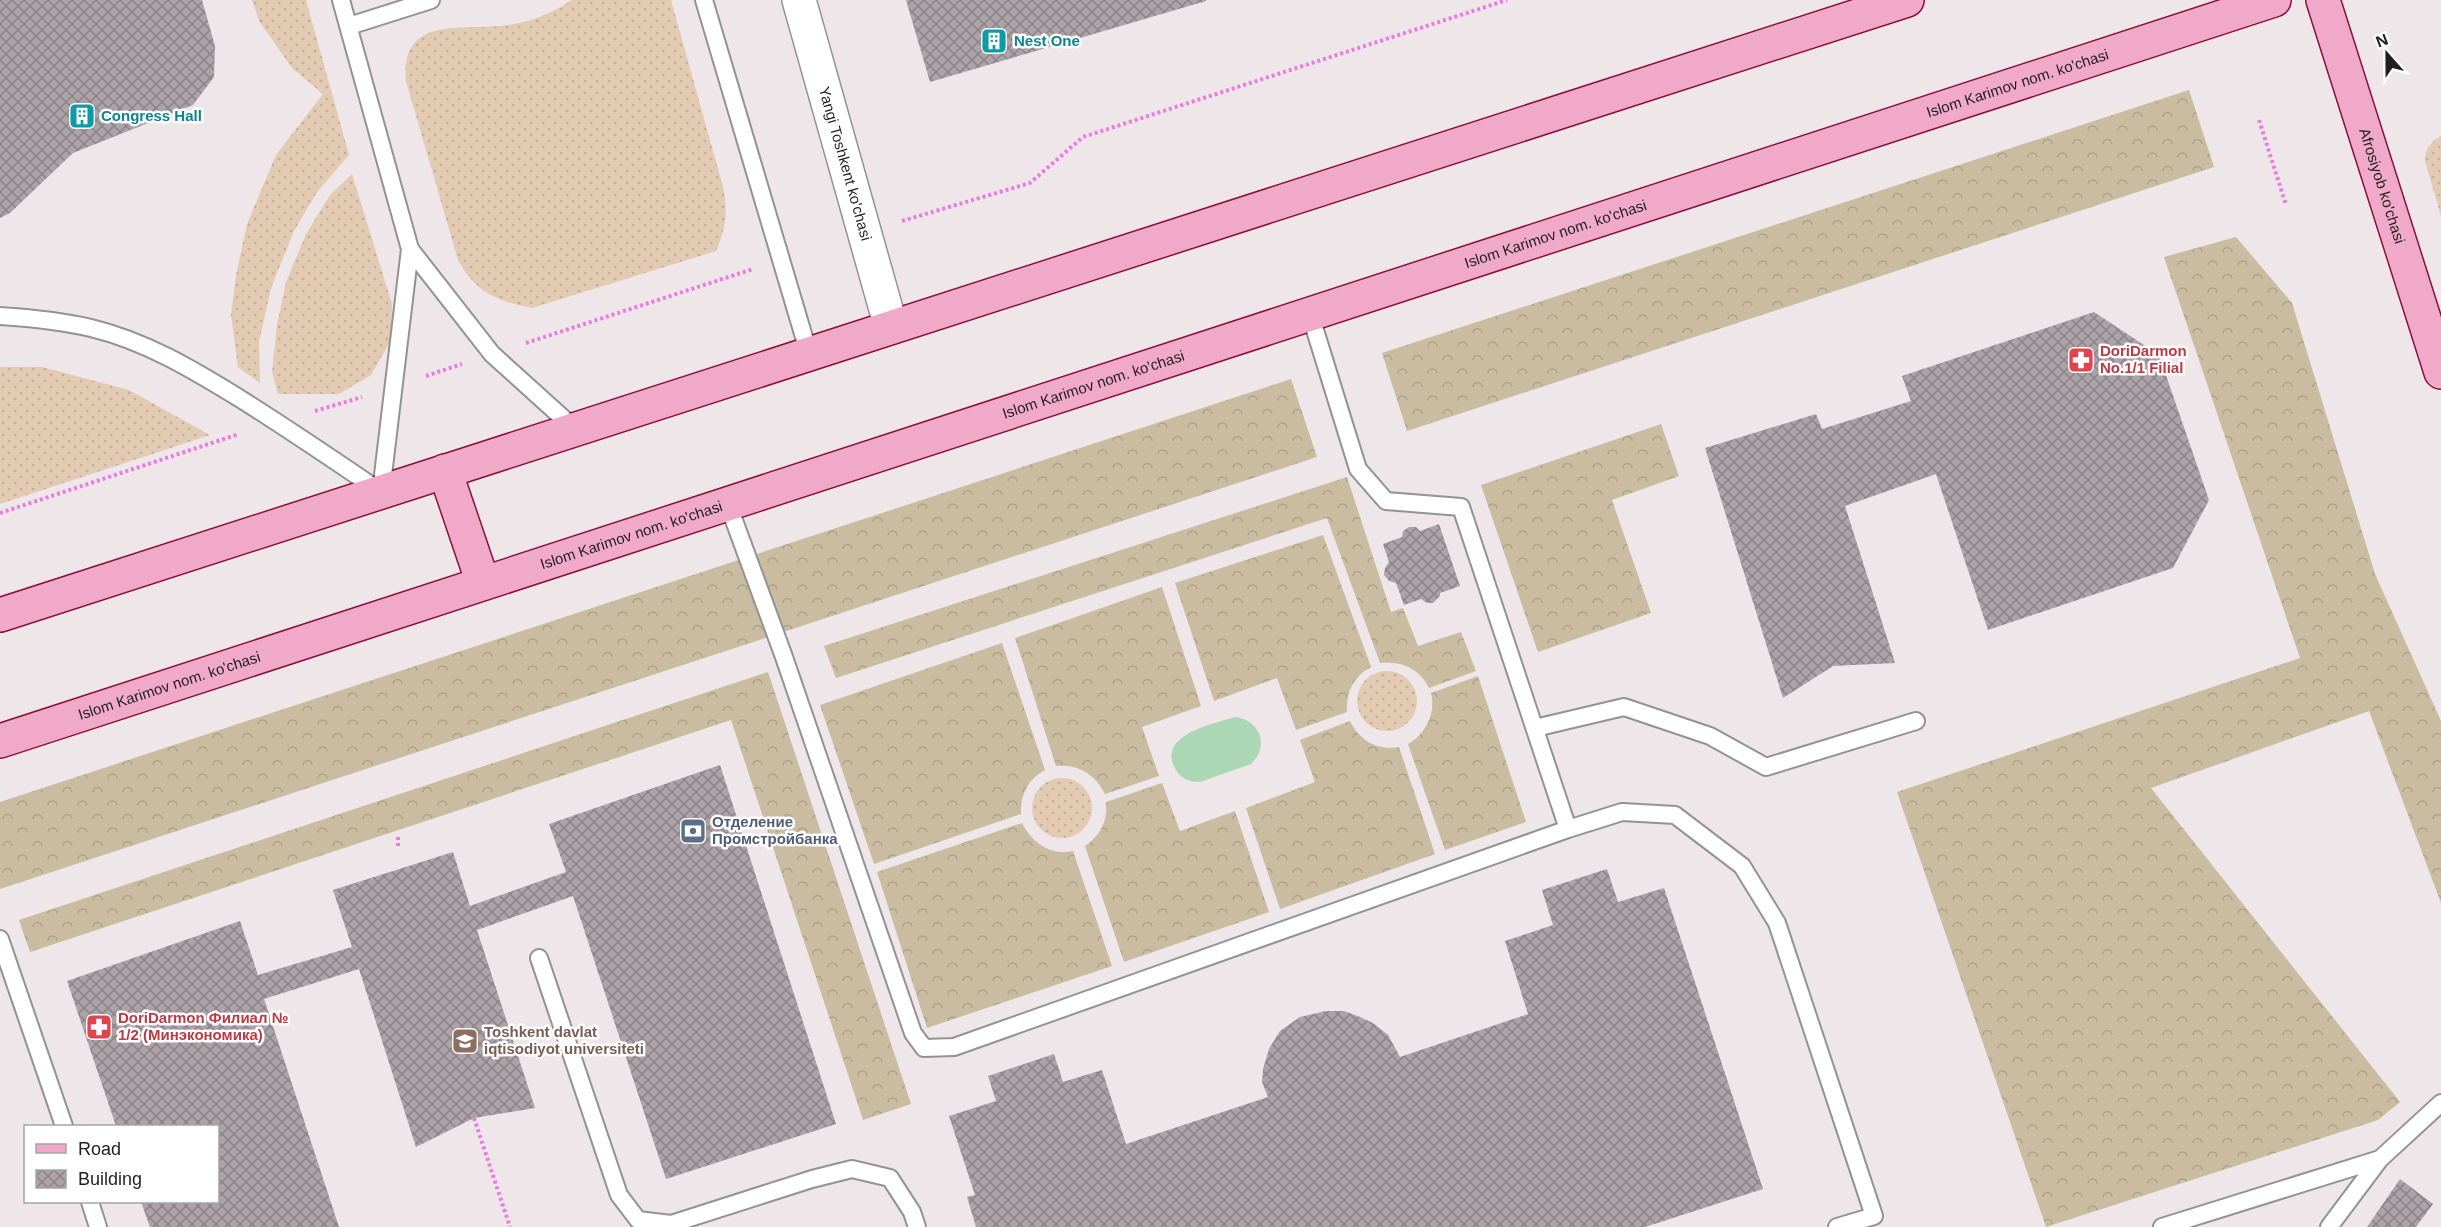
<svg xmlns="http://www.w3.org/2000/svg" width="2441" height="1227" font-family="Helvetica,sans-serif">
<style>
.grass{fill:url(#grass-dots)}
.forest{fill:url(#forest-crowns)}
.water{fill:#acd7b5}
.building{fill:url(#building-cross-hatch)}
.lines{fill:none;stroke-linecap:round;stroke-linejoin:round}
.lane-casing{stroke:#939393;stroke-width:20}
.street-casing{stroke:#939393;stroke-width:36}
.primary-casing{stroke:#88123b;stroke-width:36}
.path{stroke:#e97ce0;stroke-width:4;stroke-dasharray:3 3;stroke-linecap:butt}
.lane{stroke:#fff;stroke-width:16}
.street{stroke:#fff;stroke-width:33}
.primary{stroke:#f1a9c9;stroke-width:33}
.labels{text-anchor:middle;stroke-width:5;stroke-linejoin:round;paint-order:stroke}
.culture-label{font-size:15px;font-weight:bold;fill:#0d838f;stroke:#fff;text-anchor:start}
.street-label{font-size:15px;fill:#1f1f1f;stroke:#fff}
.health-label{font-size:15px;font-weight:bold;fill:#be3a42;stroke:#fff;text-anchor:start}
.service-label{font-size:15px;font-weight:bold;fill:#4e5e75;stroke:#fff;text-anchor:start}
.education-label{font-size:15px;font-weight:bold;fill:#785e54;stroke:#fff;text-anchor:start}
</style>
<defs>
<pattern id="grass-dots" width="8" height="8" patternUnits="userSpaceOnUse" patternTransform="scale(1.5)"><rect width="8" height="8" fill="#e3cab2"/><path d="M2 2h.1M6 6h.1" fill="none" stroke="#c2ad99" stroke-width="1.8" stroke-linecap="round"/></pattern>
<pattern id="forest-crowns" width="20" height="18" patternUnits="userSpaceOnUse" patternTransform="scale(1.5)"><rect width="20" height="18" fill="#c9bca0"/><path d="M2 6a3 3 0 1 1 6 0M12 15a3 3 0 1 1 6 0" fill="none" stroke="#aca189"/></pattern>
<pattern id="building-cross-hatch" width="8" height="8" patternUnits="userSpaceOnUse" patternTransform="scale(1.5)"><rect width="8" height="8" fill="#aca2a8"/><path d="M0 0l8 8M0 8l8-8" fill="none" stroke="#8b8388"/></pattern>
</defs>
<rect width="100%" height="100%" fill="#eee6e9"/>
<path class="grass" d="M252,0H306L349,155L317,192L294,231L271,288L259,342L260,383L238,367L231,315L236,275L247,224L276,155L323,94L292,68L259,21Z
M572,0H671L723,187C728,210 726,230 716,251L532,308C497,301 476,293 458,260L406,81C400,13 465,32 508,25C532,22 552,13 572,0Z
M2441,136V216L2425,161C2425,149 2430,142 2441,136Z
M352,174L392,304L391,340L371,375L339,394H278L272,372L277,325L286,282L306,234L330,195Z
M0,367H42L129,390L210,435L0,504Z
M1357 701a30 30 0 1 1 60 0a30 30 0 1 1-60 0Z
M1032 808a30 30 0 1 1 60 0a30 30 0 1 1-60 0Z"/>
<path class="forest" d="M2189,90L2214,167L1407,431L1382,353Z
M2236,237L2292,303L2375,574L2441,721V903L2369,711L2151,788L2400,1102L2378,1120L2046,1227L1897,792L2300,658L2164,257Z
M1291,379L1317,457L0,889V802Z
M1661,424L1679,476L1612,500L1651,613L1538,652L1481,485Z
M1347,477L1391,612L1403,608L1418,646L1461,632L1476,671L1429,688C1419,668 1402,661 1380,663L1327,518L836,678L824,646Z
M1323,535L1371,667C1353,677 1346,692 1347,712L1296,730L1277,678L1214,701L1175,583Z
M1162,587L1201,706L1142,727L1159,776L1105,794C1095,774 1078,764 1056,766L1015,638Z
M1002,643L1045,770C1028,779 1020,795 1021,814L874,864L820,705Z
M768,672L911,1104L863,1120L731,720L30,952L19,920Z
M1478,676L1526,822L1445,850L1408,744C1426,734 1436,713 1431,693Z
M1350,721C1359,740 1377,751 1399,747L1435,854L1280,909L1246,808L1315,782L1300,740Z
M1162,783L1180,831L1235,811L1269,912L1124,962L1085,846C1100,836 1108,821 1106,802Z
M1022,823C1032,843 1051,856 1073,851L1112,966L927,1028L877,872Z"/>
<path class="water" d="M1235,717C1260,720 1270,746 1251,764L1200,782C1190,782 1181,779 1176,770C1155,735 1213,724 1235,717Z"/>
<path class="building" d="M0,0H202L215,46L214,77L193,105L73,153L10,213L0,218Z
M906,0H1206V1L930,82Z
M2094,312L2159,355L2209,500L2173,568L1988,630L1936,474L1845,506L1895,663L1833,666L1783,698L1705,448L1816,414L1822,429L1911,401L1902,376Z
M1439,524L1460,586L1440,593V596L1433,603H1427L1421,599L1404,605L1396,583L1389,581L1384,575L1385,568L1389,562L1383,544L1402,537L1403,531L1409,527H1416L1420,531Z
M720,765L836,1124L666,1179L573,896L477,930L535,1108L474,1118L416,1147L359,969L264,999L339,1227H150L141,1202H218V1126H116L67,981L240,921L258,975L352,947L333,890L453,852L470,906L566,872L549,824Z
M1607,869L1618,902L1664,888L1763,1189L1645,1227H976L967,1197L975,1195L949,1116L996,1101L988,1076L1054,1054L1063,1082L1102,1070L1126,1144L1268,1097L1262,1082L1263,1069L1269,1049L1280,1031L1300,1017L1326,1011H1344L1360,1017L1373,1023L1388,1035L1400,1057L1528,1014L1505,941L1553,925L1542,890Z
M2400,1179L2433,1204L2416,1227H2367Z"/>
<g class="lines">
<defs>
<path id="lane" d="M704,0L809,354
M349,26L431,0
M410,249L492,354L575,429
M0,316C31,318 61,321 91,328C145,341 192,369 239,398C287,428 334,460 381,492L410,249L341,0
M728,504L784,657L913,1033L924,1048L954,1047L1568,829L1461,507L1386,501L1358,469L1310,314
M1535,728L1624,707L1710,736L1766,767L1916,721
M1568,829L1622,812L1675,815L1742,866L1777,923L1874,1216L1837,1227
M0,939L64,1126
M539,958L619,1195L638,1220L671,1224L812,1179L852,1169L890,1178L912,1212L917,1227
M90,1202L98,1227
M2162,1227L2380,1159
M2329,1227L2380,1159L2441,1103"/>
<g id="street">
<path id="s1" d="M799,0L891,327"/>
</g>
<g id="primary">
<path id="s2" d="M2323,0L2441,372"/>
<path d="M445,471L483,583"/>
<path d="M0,615L1907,0"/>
<path id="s3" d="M0,741L2274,0"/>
</g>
</defs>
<use href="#lane" class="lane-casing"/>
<use href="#street" class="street-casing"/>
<use href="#primary" class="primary-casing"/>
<path class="path" d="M2259,120L2286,205
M902,221L1030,183L1083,137L1507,0
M526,343L753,269
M426,376L462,364
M315,411L362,397
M0,513L239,434
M398,837V848
M474,1118L510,1227"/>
<use href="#lane" class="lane"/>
<use href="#street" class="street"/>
<use href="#primary" class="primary"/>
</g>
<defs>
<symbol id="building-square" viewBox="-11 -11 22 22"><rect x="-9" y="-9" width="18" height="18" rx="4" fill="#0f9aa8" stroke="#fff"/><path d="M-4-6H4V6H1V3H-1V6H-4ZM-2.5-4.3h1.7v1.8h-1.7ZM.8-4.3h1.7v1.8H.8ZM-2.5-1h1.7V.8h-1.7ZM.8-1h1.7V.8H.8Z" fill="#fff"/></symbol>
<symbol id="pharmacy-square" viewBox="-11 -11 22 22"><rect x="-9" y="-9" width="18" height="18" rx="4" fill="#e0444e" stroke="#fff"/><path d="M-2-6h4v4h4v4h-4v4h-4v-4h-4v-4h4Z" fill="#fff"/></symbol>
<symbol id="bank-square" viewBox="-11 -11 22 22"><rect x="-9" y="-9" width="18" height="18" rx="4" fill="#5c6f8a" stroke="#fff"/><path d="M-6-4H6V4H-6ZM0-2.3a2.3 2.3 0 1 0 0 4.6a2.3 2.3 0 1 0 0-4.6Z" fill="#fff"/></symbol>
<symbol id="university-square" viewBox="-11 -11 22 22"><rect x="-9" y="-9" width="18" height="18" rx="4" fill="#8d6e63" stroke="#fff"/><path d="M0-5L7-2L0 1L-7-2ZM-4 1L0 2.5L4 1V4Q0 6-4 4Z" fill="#fff"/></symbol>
</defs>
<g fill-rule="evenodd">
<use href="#building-square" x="979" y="26" width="30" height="30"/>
<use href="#building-square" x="67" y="101" width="30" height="30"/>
<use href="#pharmacy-square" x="2066" y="345" width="30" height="30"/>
<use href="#bank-square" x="678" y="816" width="30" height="30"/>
<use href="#pharmacy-square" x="84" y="1012" width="30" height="30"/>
<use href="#university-square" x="450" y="1026" width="30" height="30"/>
</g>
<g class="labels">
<g class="culture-label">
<text x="1014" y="46">Nest One</text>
<text x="101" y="121">Congress Hall</text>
</g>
<g class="street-label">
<text dy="5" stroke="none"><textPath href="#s3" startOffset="2122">Islom Karimov nom. ko'chasi</textPath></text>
<text dy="5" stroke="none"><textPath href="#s1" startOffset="170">Yangi Toshkent ko'chasi</textPath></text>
<text dy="5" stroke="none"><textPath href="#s2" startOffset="195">Afrosiyob ko'chasi</textPath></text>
<text dy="5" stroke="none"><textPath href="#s3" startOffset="1636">Islom Karimov nom. ko'chasi</textPath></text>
<text dy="5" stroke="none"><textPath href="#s3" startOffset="1150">Islom Karimov nom. ko'chasi</textPath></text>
<text dy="5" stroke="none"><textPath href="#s3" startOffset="664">Islom Karimov nom. ko'chasi</textPath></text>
<text dy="5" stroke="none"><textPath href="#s3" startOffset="178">Islom Karimov nom. ko'chasi</textPath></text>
</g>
<g class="health-label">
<text x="2100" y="356">DoriDarmon<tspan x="2100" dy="17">No.1/1 Filial</tspan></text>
<text x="118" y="1023">DoriDarmon Филиал №<tspan x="118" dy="17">1/2 (Минэкономика)</tspan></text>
</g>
<g class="service-label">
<text x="712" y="827">Отделение<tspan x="712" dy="17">Промстройбанка</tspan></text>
</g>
<g class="education-label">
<text x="484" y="1037">Toshkent davlat<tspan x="484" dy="17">iqtisodiyot universiteti</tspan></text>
</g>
</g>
<rect x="24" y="1125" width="195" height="78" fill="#ffffff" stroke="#a5a5a5" stroke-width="1.5"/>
<rect x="36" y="1144" width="30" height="9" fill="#f1a9c9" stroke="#a5a5a5" stroke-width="1.5"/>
<text x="78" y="1155" font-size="18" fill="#1f1f1f">Road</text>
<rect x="36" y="1170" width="30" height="18" fill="url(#building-cross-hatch)" stroke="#a5a5a5" stroke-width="1.5"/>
<text x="78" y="1185" font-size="18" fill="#1f1f1f">Building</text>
<g transform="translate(2387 54) rotate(339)" stroke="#ffffff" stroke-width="4.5" paint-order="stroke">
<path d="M0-4.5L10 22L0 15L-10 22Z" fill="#1f1f1f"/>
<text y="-9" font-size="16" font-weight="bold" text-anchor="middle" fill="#1f1f1f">N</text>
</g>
</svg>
